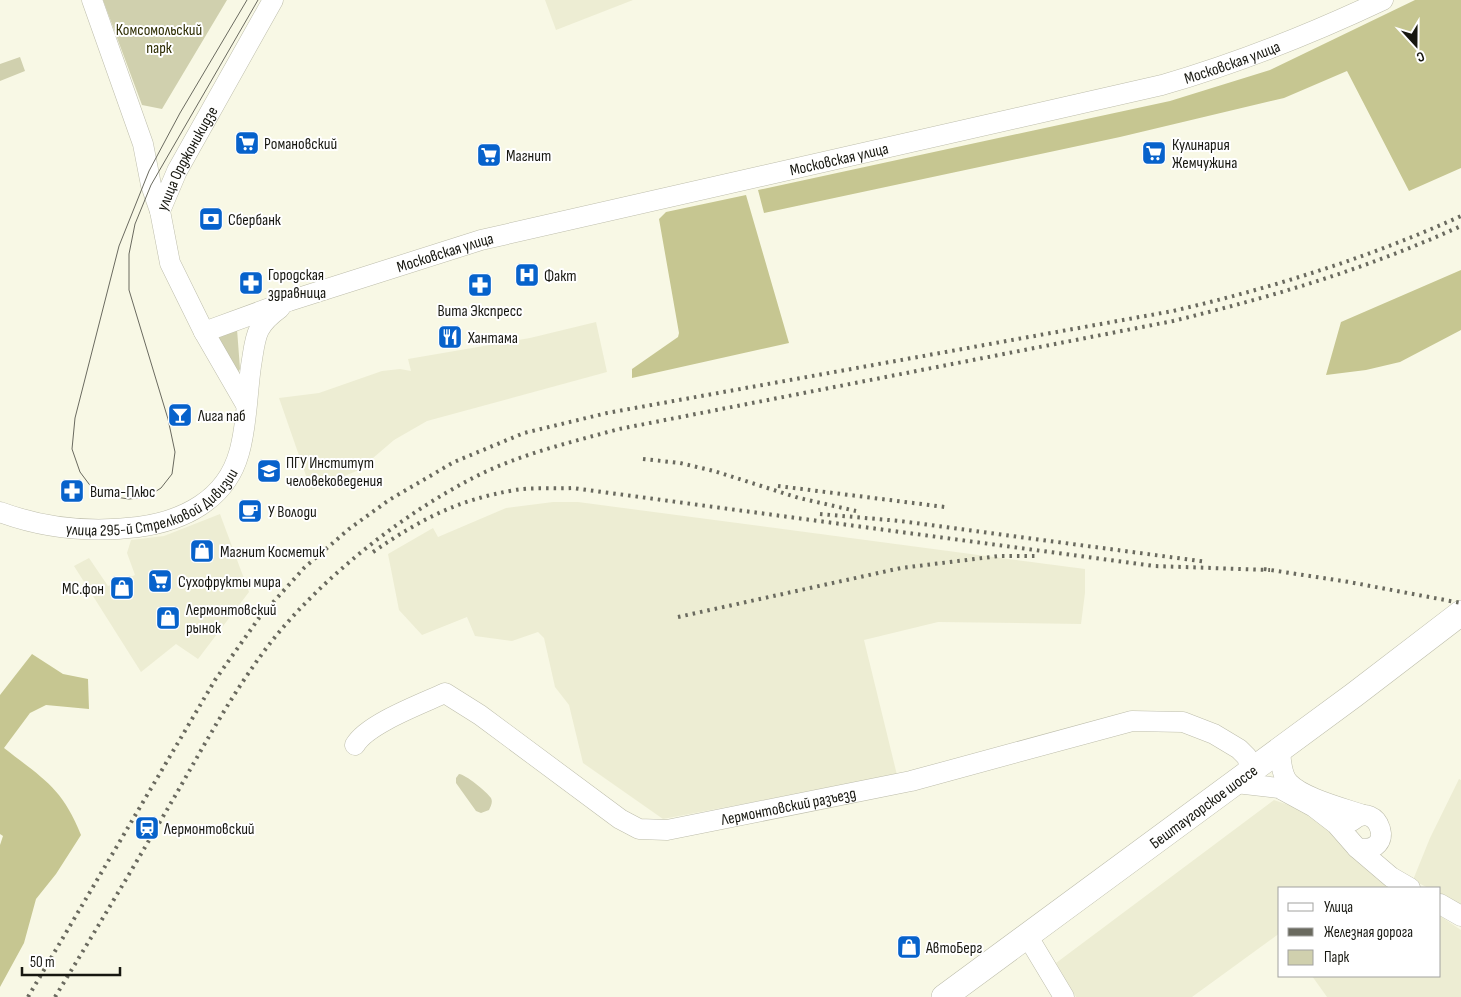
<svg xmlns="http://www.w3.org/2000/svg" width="1461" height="997" font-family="'Sofia Sans Condensed',sans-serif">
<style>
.built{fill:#ededd3}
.green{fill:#d0d0ae}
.forest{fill:#c6c691}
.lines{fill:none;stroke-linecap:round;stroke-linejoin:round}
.minor-casing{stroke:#bdbdab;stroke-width:21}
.major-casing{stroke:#bdbdab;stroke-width:26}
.minor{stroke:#fff;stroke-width:20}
.major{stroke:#fff;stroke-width:25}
.tram{stroke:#6a6a5f;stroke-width:1}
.rail{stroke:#6a6a5f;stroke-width:4;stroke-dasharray:2.5 5;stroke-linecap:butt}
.labels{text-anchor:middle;stroke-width:4;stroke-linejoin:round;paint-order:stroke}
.park-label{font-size:16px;fill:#2f2e03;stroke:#fff}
.street-label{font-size:16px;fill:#171710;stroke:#fff}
.poi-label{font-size:16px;fill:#171710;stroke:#fff;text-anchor:start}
</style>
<rect width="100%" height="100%" fill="#f8f8e5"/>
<path class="built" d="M545,0H633L556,30Z
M596,322L607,372L427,421L394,440L359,470L311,490L279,398L319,393L382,371L400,369L411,371L408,359L530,338Z
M553,502H578L1085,569V593L1081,624L938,622L864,640L897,775L663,819L583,763L569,705L555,687L544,638L538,632L512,641L475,636L467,617L422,635L399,610L388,554L433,528L438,537L506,508Z
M220,514L249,592L198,659L176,644L141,672L74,566L89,558L108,586L135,575L127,553L131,540L164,536Z
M1459,779L1461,780V907L1440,895V888H1428L1413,880L1430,838Z
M1274,800L1313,813L1364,863L1376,878L1390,888H1280V933L1192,997H1076L1056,963Z
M1440,916L1461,930V997H1327L1312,976H1440Z"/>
<path class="green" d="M103,0H227L162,109L142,105Z
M20,57L25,71L0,81V64Z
M237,329L240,369L237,374L216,333Z
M459,774C465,774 487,792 491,798C493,802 491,806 489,810L481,813L476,811L456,783V778Z"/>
<path class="forest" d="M1415,0H1461V168L1409,191L1347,71L1284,98L1120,137L764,213L758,190L1170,101L1270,70Z
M746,195L789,343L632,378V369L678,337L679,333L659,219L666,212Z
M1461,270V330L1400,362L1366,370L1326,375L1341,322Z
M32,654L63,674L88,679L89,709L46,705L30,713L4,748C42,778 62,787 81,835L56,874L36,899L24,943L0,987V845L3,836L0,834V695Z"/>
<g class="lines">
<defs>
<g id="minor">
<path d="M92,0L143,144L151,185L160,211"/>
<path id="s1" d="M204,332L289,301L481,240L1162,85C1238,63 1311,34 1383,0"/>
<path id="s2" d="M245,403L204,332L170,263L160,211L177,171L273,0"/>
<path id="s3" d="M0,512C46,529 90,533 138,527C183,521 226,500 239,453C247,426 247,394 251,366C256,336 254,327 280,308"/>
<path id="s4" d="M355,745C367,724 421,704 445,693L480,715L620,819L639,829L667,830L911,781L1132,721L1183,722L1214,734L1239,749L1247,757L1251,771"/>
<path d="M1280,750C1281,761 1281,775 1289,783C1303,798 1343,808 1363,815"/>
<path d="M1236,783L1279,788L1314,807L1336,824L1357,848L1391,877L1410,888"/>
<path d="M1352,821C1378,797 1399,856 1357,848"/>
<path d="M1440,904L1461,916"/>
<path d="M1028,937L1064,997"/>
</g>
<g id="major">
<path id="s5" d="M944,997L1354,695L1461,613"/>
</g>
</defs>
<use href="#minor" class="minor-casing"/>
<use href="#major" class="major-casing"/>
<use href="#minor" class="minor"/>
<use href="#major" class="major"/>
<path class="tram" d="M247,0L180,113L149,171L119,246L75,418L72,449L80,472L95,492L108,496L129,499L147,497L161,488L172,474L175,452L168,419L129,290V254L135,224L151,185L258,0"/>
<path class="rail" d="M643,459L680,463L714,471L799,498L856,511
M778,486L945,507
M820,514L900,521L1207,562
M373,552C421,519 457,500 515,490C533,487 554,489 573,488L1154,566L1270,570
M1264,569L1349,582L1461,603
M678,617L901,568L999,556H1035
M28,997L215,680L259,618L304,568L349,529L389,500L454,462L524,433L607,413L1173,311C1272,288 1368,258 1461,216
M55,997C96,930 136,863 175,796C206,742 236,686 275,637C325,576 399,517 469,480C516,455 568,443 619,429L1173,321C1275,296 1366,269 1461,226"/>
</g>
<defs>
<symbol id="supermarket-square" viewBox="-11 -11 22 22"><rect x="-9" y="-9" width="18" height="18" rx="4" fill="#0762cb" stroke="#fff"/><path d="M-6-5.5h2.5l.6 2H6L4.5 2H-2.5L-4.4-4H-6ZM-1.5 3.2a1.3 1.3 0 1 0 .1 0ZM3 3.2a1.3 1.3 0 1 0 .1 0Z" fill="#fff"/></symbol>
<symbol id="bank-square" viewBox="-11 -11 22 22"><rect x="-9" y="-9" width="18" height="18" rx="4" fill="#0762cb" stroke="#fff"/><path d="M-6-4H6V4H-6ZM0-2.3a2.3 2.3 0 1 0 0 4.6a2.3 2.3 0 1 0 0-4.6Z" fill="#fff"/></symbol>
<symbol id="hospital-square" viewBox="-11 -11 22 22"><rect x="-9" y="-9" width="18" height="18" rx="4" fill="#0762cb" stroke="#fff"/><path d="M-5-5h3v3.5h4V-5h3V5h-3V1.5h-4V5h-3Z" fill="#fff"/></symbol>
<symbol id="pharmacy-square" viewBox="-11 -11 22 22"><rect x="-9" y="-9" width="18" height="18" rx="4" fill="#0762cb" stroke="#fff"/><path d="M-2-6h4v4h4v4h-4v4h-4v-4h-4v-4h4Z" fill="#fff"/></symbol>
<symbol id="restaurant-square" viewBox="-11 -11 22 22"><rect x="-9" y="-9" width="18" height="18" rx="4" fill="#0762cb" stroke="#fff"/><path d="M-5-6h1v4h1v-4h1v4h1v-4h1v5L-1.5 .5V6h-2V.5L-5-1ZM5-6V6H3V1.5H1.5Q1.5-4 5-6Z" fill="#fff"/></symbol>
<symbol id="bar-square" viewBox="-11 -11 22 22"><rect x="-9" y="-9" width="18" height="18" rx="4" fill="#0762cb" stroke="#fff"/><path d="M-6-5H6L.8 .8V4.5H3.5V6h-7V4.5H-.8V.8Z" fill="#fff"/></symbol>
<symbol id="university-square" viewBox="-11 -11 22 22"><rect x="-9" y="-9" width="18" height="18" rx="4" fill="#0762cb" stroke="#fff"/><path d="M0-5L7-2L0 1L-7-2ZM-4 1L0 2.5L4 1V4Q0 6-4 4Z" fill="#fff"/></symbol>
<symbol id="cafe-square" viewBox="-11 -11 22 22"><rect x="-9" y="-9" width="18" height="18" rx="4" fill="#0762cb" stroke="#fff"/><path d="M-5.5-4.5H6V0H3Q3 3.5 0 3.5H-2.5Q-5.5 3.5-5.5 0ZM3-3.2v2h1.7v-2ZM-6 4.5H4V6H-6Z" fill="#fff"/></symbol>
<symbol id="shop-square" viewBox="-11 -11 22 22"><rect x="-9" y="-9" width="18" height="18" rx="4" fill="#0762cb" stroke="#fff"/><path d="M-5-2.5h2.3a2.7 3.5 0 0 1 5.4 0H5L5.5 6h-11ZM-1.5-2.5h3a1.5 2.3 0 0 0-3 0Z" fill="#fff"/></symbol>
<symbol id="station-square" viewBox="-11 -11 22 22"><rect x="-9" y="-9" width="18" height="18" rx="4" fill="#0762cb" stroke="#fff"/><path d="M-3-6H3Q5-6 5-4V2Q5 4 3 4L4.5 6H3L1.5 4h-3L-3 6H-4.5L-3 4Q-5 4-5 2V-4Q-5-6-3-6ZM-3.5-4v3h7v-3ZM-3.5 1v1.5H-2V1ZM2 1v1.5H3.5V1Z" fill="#fff"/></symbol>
</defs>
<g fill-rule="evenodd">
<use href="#supermarket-square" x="233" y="129" width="28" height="28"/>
<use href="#supermarket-square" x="1140" y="139" width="28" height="28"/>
<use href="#supermarket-square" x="475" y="141" width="28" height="28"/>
<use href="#bank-square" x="197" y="205" width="28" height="28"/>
<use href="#hospital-square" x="513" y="261" width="28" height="28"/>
<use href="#pharmacy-square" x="237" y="269" width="28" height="28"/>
<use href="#pharmacy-square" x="466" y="271" width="28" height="28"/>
<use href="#restaurant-square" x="436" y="323" width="28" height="28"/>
<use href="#bar-square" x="166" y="401" width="28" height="28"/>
<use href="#university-square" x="255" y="457" width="28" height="28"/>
<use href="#pharmacy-square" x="58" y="477" width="28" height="28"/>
<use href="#cafe-square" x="236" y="497" width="28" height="28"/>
<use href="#shop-square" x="188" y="537" width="28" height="28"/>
<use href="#supermarket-square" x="146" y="567" width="28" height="28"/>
<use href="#shop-square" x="108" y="574" width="28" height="28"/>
<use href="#shop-square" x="154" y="604" width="28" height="28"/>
<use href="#station-square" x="133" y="814" width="28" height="28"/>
<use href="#shop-square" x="895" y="933" width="28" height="28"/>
</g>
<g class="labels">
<g class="park-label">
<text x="159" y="35">Комсомольский<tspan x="159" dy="18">парк</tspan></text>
</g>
<g class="street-label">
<text dy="6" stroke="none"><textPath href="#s1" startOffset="1064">Московская улица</textPath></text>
<text dy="6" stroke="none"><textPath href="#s2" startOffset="271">улица Орджоникидзе</textPath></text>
<text dy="6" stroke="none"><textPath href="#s1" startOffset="659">Московская улица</textPath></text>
<text dy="6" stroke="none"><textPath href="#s1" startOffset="254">Московская улица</textPath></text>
<text dy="6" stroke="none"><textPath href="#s3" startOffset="162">улица 295-й Стрелковой Дивизии</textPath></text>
<text dy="6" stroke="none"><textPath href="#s4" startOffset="494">Лермонтовский разъезд</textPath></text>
<text dy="6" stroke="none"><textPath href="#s5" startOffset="322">Бештаугорское шоссе</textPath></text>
</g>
<g class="poi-label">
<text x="264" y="149">Романовский</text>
<text x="1172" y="150">Кулинария<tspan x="1172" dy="18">Жемчужина</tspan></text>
<text x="506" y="161">Магнит</text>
<text x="228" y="225">Сбербанк</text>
<text x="268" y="280">Городская<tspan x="268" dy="18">здравница</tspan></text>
<text x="544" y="281">Факт</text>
<text x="480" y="316" text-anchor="middle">Вита Экспресс</text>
<text x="468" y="343">Хантама</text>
<text x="198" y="421">Лига паб</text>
<text x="286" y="468">ПГУ Институт<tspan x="286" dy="18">человековедения</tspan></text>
<text x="90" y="497">Вита-Плюс</text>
<text x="268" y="517">У Володи</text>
<text x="220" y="557">Магнит Косметик</text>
<text x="178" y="587">Сухофрукты мира</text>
<text x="104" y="594" text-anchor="end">МС.фон</text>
<text x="186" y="615">Лермонтовский<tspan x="186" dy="18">рынок</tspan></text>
<text x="164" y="834">Лермонтовский</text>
<text x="926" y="953">АвтоБерг</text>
</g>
</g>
<rect x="1278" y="887" width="162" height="90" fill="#ffffff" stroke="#a2a29f"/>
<rect x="1288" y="903" width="25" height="8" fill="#ffffff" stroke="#a2a29f"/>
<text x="1324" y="912" font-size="15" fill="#171710">Улица</text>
<rect x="1288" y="928" width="25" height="8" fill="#6a6a5f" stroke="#a2a29f"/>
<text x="1324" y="937" font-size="15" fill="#171710">Железная дорога</text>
<rect x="1288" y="950" width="25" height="15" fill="#d0d0ae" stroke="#a2a29f"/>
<text x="1324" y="962" font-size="15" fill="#171710">Парк</text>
<g transform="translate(1416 45) rotate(159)" stroke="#ffffff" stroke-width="4" paint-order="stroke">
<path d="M0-4L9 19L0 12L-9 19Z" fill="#171710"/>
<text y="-8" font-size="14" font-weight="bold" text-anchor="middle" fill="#171710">С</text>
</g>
<path d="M22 967v8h98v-8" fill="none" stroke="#171710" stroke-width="2.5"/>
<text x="30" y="967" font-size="15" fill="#171710" stroke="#ffffff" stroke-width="4" paint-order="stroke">50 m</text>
</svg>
